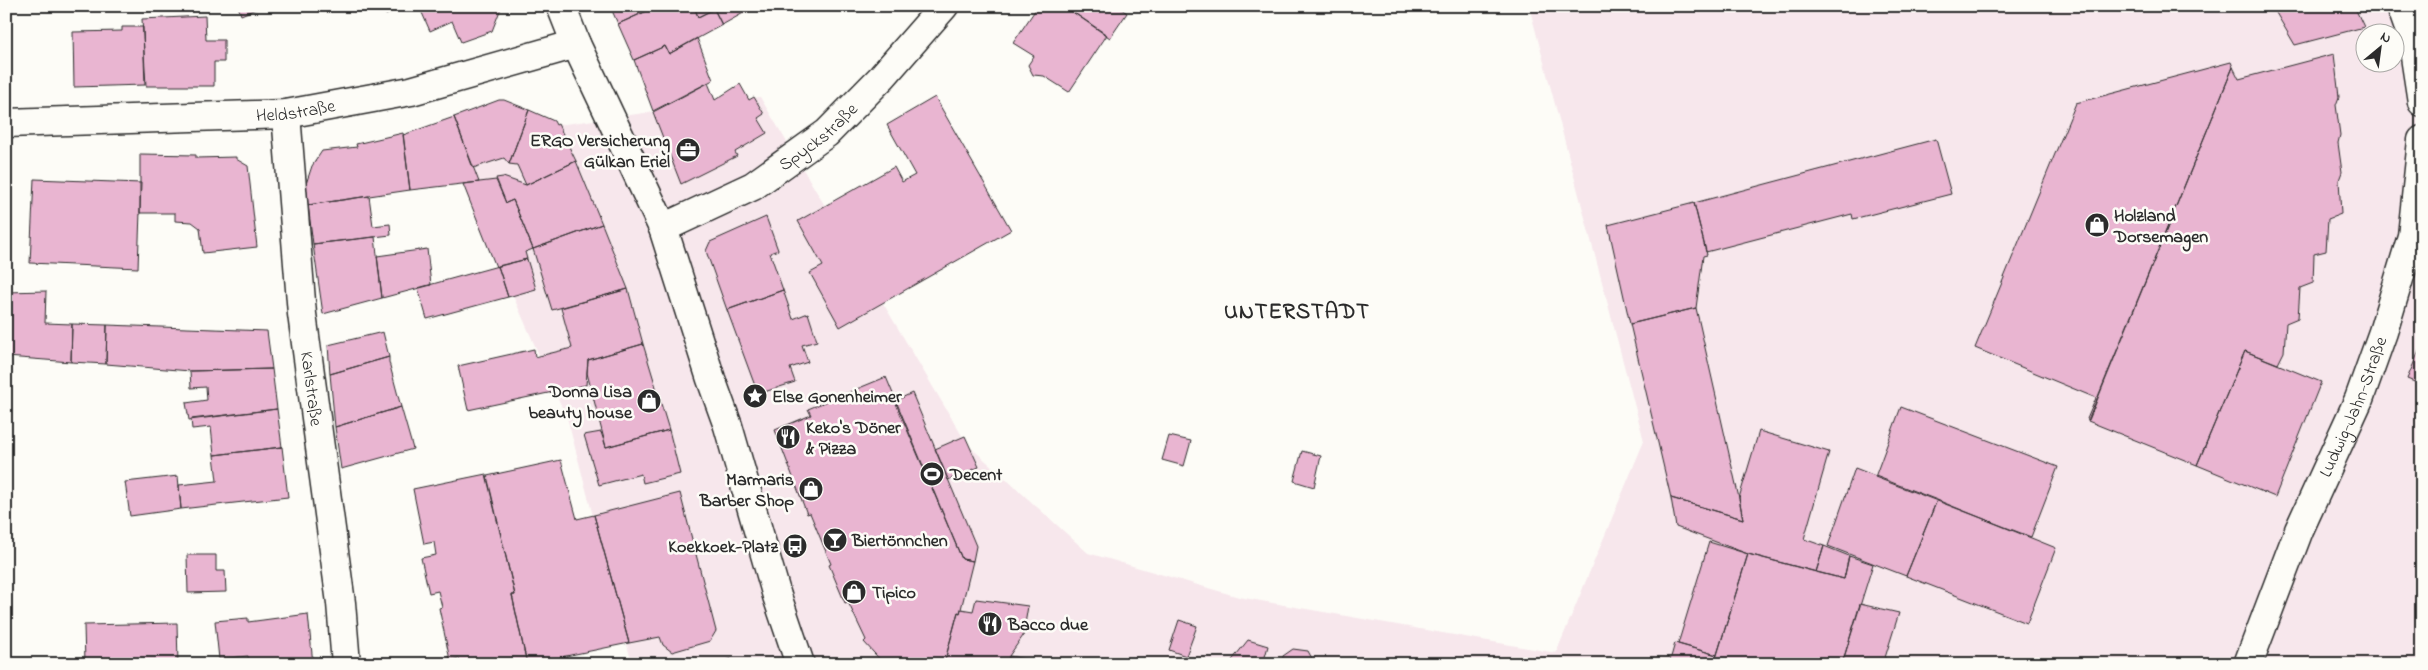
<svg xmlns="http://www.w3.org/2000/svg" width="2428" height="670" font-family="'Indie Flower',sans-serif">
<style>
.built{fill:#f7e7ec;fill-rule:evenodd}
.building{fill:#e9b5d1;stroke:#2b2b2b}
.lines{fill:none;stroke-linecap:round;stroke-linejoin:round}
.street-casing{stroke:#2b2b2b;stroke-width:31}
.secondary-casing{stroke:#2b2b2b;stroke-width:31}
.street{stroke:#fdfcf7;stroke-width:28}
.secondary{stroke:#fdfcf7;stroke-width:28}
.labels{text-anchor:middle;stroke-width:5;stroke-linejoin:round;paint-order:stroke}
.street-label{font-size:18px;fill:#2b2b2b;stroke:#fdfcf7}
.poi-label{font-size:18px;font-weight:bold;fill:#2b2b2b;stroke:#fdfcf7;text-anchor:start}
.district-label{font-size:22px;font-weight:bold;letter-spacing:1px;fill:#2b2b2b;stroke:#fdfcf7}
</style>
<rect width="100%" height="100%" fill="#fdfcf7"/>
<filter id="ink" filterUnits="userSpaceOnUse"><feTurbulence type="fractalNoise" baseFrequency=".02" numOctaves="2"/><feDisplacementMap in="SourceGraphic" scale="10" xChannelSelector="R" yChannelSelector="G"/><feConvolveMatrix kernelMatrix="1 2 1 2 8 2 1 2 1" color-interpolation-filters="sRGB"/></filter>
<g filter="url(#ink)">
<path class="built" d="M1529,6H2422V664H632L568,421L470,198L465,138L760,97L967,444L1088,553L1239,597L1556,653L1644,441ZM2366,32H2396V62H2366Z"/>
<path class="building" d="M238,6H263L241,15Z
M382,6H404L386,15Z
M419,6H433L435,10L442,6H500L501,8L492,31L461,42L452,21L430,31Z
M610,6H658L618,24Z
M658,6H694L698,17L714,9L722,25L669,54L665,46L634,60L618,24Z
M694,6H756L722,25L714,9L698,17Z
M1038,6H1064L1107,35L1069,92L1044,76L1033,75L1028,65L1034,56L1013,43Z
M1064,6H1117L1127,13L1110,38Z
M2272,6H2354L2364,27L2295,45Z
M205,16L206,40H224V62H214V86H146L142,19Z
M122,27H143L145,85L74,87L73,32L122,31Z
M697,38L713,80L653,111L634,60L665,46L669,54Z
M2334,54L2339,97L2336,105L2340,135L2338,143L2342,172L2339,180L2341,214L2328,219L2326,251L2314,254L2313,283L2300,288L2298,318L2286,323L2284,352L2278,364L2245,351L2197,465L2088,421L2233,67L2239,79Z
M2231,62L2233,67L2089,420L2087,419L2096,398L1975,348L2076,103Z
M708,83L715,100L740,84L749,100L754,97L764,114L758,118L767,133L735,152L737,156L681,184L653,112Z
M935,97L1011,230L840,327L810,273L823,266L798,221L894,167L902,182L915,175L887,125Z
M499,100H504L529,110L509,164L504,158L473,168L454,117Z
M529,110L554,121L556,125L558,124L576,161L526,185L517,165L509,164Z
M454,117L479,182L410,190L403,135Z
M403,133L410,190L308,205L306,184L312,166L322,151L357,147L356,144Z
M1936,139L1951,194L1853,219L1852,214L1706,252L1694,203Z
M140,154L196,155V158L236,157V159L248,166L257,247L203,253L200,228L192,222L175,221V213H140Z
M576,161L602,224L533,249L513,200L506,203L496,178L503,177L526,185Z
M34,179L141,183L138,268L30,263Z
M496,180L506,203L513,200L533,249L525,252L527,259L496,267L463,184Z
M369,196L373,226L390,224L391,235L313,244L308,205Z
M1694,203L1707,255L1703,256L1696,308L1630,324L1608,225Z
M766,217L778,250L770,253L783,290L727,310L706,251L710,242Z
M602,224L628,289L552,310L533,249Z
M375,237L382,298L323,314L313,244Z
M427,249L431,285L382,298L377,256Z
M527,259L536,289L508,297L498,266Z
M498,266L508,297L427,319L418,288Z
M628,289L643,344L588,360L586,385L468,410L458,366L534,349L535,357L572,348L561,308Z
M783,290L793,319L808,313L817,341L802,345L808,362L790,368L795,382L758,394L727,310Z
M46,291L45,323L72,324L71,362L7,357L6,292Z
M1696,308L1739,498L1743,519L1671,498L1630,324Z
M72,324L107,325L106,364L71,362Z
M107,325L267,331L272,369L190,371L106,364Z
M383,332L389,357L330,374L328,345Z
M643,344L669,430L606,447L587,373L588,360Z
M2422,344V385L2407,379Z
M2245,351L2321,382L2275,497L2197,465Z
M389,357V362L401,407L335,427L330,374Z
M272,369L277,409L189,420L186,403L207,400L206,387L191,388L190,371Z
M886,377L962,559L973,561L960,613L958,612L944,664H884L864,642L866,640L848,602L845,603L829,565L831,564L810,513L807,514L775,430L811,415L808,409Z
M912,393L976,546L973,561L962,559L895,401Z
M401,407L413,449L341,469L335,427Z
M1901,407L2058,467L2031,537L1875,477Z
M277,409L282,447L214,455L211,427L192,429L191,419Z
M669,430L680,474L643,483L641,474L599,485L584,435L601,432L606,447Z
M1759,431L1829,452L1804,539L1824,546L1816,572L1748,554L1676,527L1671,498L1743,519L1739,498Z
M965,436L979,467L948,480L935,449Z
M1169,436L1191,441L1184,466L1162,460Z
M282,447L288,497L181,509L179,485L217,481L214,455Z
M1302,451L1321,456L1314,487L1294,481Z
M561,460L577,519L594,515L629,643L527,664L512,595H515L487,476Z
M1855,468L1937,500L1906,576L1828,546Z
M486,474L515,595H512L527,664H460L459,658L450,660L439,608L442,607L438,591L429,593L421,558L436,555L434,542L424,544L413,489Z
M178,476L181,509L130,516L125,482Z
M680,493L716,631L710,641L672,652L663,645L660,637L629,643L594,515Z
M1937,500L2056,548L2027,623L1906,576Z
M1709,542L1748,554L1717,655L1678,644Z
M1824,546L1849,556L1844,579L1816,572Z
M1748,554L1844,579L1849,556L1873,564L1842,664H1714Z
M187,555H216V571H225L226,592L188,593Z
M976,599L1028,606L1023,636L1009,656L1008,664H944L958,612L960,613L961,609L973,611Z
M1860,604L1899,613L1883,664H1842Z
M308,614L313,664H249L248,656L219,659L215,621L248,618V622Z
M1179,620L1197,626L1186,656L1169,650Z
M177,623L178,664H85L84,625Z
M1248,640L1268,646L1263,664H1229Z
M1675,643L1717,655L1714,664H1669Z
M1293,649L1308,651L1315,664H1282L1283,656Z
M1009,656L1054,664H1008Z
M731,659L732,664H714Z"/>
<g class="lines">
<defs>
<g id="street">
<path d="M2401,6L2412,37L2422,102"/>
<path id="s1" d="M286,114L302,314L341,603L346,664"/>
<path id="s2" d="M6,123L286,114L411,91L576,44"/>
<path id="s3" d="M663,228L753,186L827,133L882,77L944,6"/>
<path id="s4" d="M2248,664L2299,530L2359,399L2383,332L2412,236L2422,140"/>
</g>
<path id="secondary" d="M561,6L576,44L663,228L711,379L728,426L777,596L800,664"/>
</defs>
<use href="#street" class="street-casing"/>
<use href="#secondary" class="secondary-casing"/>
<use href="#street" class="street"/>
<use href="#secondary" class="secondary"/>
</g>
</g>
<defs>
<symbol id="office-disc" viewBox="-11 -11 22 22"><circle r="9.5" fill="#2b2b2b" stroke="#fdfcf7"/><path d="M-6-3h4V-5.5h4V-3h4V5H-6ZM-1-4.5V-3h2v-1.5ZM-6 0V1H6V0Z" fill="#fff"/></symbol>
<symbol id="shop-disc" viewBox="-11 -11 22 22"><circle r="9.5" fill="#2b2b2b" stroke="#fdfcf7"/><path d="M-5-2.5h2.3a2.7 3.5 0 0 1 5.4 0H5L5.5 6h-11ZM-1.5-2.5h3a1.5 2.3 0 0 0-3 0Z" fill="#fff"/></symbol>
<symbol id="sight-disc" viewBox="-11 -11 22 22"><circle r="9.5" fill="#2b2b2b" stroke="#fdfcf7"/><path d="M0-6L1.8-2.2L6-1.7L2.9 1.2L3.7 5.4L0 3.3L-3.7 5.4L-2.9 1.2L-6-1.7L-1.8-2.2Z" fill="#fff"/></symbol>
<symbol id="restaurant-disc" viewBox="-11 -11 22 22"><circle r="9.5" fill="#2b2b2b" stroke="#fdfcf7"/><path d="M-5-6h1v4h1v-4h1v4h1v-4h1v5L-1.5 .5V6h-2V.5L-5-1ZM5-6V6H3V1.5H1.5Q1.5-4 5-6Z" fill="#fff"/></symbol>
<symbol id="stadium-disc" viewBox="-11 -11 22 22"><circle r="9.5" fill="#2b2b2b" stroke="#fdfcf7"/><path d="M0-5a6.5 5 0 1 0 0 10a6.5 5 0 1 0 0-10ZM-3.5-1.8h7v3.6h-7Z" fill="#fff"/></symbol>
<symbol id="bar-disc" viewBox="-11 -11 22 22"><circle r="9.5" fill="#2b2b2b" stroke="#fdfcf7"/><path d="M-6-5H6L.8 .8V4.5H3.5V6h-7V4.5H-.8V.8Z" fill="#fff"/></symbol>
<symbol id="bus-disc" viewBox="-11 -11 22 22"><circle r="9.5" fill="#2b2b2b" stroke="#fdfcf7"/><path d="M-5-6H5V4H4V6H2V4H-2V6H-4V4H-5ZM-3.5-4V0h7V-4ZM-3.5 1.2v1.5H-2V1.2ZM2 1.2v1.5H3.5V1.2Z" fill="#fff"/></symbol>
</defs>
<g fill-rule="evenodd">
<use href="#office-disc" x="674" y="136" width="28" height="28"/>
<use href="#shop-disc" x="2083" y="211" width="28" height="28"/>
<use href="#sight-disc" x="741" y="382" width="28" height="28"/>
<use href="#shop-disc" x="635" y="387" width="28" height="28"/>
<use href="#restaurant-disc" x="774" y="423" width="28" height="28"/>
<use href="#stadium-disc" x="918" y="460" width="28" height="28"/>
<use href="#shop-disc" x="797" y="475" width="28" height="28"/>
<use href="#bar-disc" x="821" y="526" width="28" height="28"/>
<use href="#bus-disc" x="781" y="532" width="28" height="28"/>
<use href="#shop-disc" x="840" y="578" width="28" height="28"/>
<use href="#restaurant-disc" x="976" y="610" width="28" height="28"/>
</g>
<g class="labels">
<g class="street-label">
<text dy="6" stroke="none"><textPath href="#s2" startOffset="290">Heldstraße</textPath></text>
<text dy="6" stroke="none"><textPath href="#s3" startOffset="181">Spyckstraße</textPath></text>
<text dy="6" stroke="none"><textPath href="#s1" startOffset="276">Karlstraße</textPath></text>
<text dy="6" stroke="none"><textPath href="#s4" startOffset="278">Ludwig-Jahn-Straße</textPath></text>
</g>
<g class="poi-label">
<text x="670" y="146" text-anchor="end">ERGO Versicherung<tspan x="670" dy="21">Gülkan Eriel</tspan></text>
<text x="2114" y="221">Holzland<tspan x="2114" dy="21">Dorsemagen</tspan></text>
<text x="632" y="397" text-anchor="end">Donna Lisa<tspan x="632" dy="21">beauty house</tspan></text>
<text x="772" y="402">Else Gonenheimer</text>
<text x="806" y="433">Keko's Döner<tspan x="806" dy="21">&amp; Pizza</tspan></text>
<text x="950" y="480">Decent</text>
<text x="794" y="485" text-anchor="end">Marmaris<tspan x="794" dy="21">Barber Shop</tspan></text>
<text x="852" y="546">Biertönnchen</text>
<text x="778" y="552" text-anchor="end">Koekkoek-Platz</text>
<text x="872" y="598">Tipico</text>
<text x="1008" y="630">Bacco due</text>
</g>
<g class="district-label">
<text x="1297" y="318">UNTERSTADT</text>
</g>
</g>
<rect width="2428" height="670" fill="none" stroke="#fdfcf7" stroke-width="25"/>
<rect x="12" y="12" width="2403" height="645" fill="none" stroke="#2b2b2b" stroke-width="2" filter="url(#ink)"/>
<g transform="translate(2380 48) rotate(29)"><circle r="24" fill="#fdfcf7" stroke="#a9a8a5"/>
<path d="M0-4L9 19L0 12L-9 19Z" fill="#2b2b2b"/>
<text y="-8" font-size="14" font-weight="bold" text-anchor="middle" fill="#2b2b2b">N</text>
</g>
</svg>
